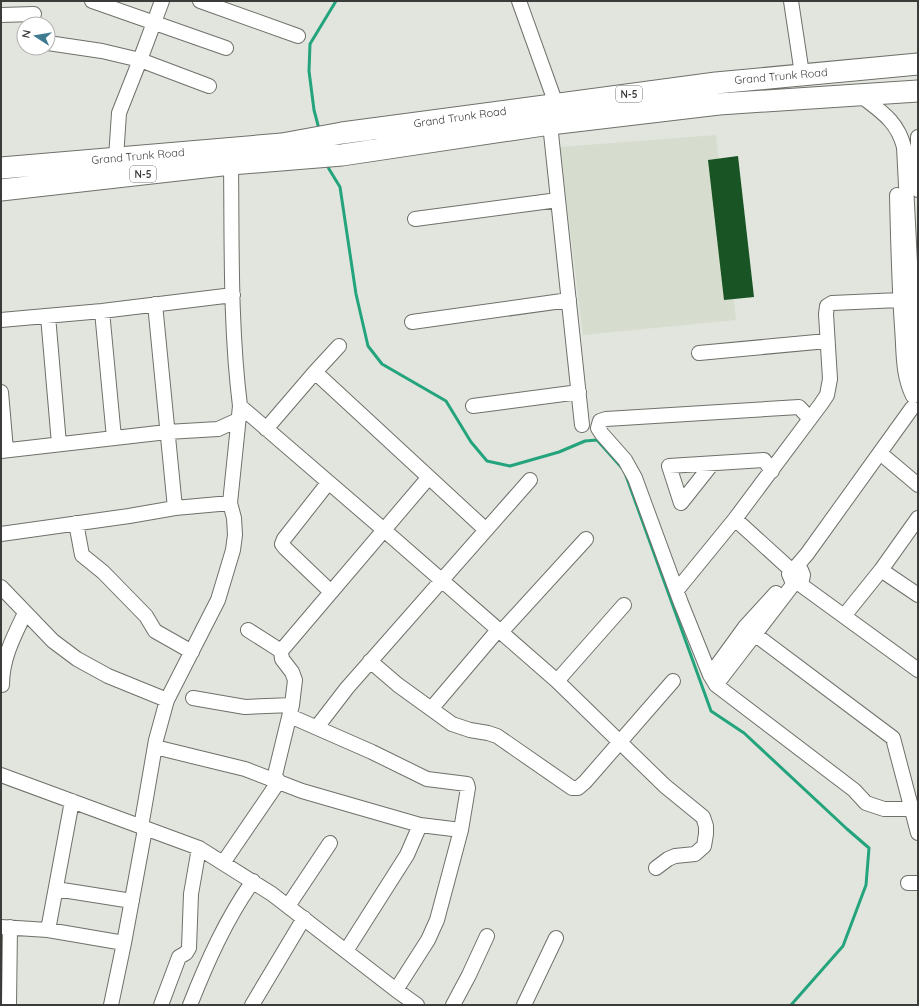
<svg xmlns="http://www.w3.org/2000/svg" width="919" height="1006" font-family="Quicksand,sans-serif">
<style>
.built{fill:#d6ddce}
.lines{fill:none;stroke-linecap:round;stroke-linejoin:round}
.stream{stroke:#24a47c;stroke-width:3}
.building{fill:#185424}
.minor-casing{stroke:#6e716a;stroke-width:16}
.highway-casing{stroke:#6e716a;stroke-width:23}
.minor{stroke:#fff;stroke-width:14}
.highway{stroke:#fff;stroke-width:21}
.labels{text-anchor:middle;stroke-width:4;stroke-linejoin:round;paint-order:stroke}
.shield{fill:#fff;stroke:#757674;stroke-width:1}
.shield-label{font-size:10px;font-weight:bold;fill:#3a3c39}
.street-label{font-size:11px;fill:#3a3c39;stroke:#fff}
</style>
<rect width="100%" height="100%" fill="#e1e5dd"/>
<path class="built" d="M716,135L736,320L583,335L560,147Z"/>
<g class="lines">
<path class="stream" d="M319,129L314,110L309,71L310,44L336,1
M327,164L329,169L340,187L356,294L368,346L382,364L446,401L471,442L487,461L510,466L559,452L585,441L597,440L622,468
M625,473L711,711L744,733L847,829L869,848L866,885L843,946L791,1005"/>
</g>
<path class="building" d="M738,156L754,297L724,300L708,160Z"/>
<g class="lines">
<defs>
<path id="minor" d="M92,1L226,48
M200,1L298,36
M519,1L556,104
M791,1L802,74
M1,15L34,14
M48,43L102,51L140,60L209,86
M860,95C880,111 897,120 904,147L916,377L918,394
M550,124L582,425
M918,137V190
M116,158L119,113L140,60L162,1
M231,164C232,244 230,326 240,406L384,530L557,681L665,786L703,817L706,826V834L704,846L695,854L675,856L668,859L656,868
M897,195C898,239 899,283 902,327C904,350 902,374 913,396
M415,219L558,200
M155,304L175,508
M102,311L114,438
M48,316L59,444
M1,320L102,311L233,295
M412,322L569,300
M699,353L827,341
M315,372L486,530
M1,392L6,450
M473,406L579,392
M810,419L799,407L606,419L600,421L598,428L602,434L625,460L635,478L681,603L710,675L716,685L854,790L866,803L884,809H912
M266,429L315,372L339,346
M1,451L167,432L218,429L238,420
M886,458L918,485
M712,464L681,503L669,466L764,460L772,471
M328,483L284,539L282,544L285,548L331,592
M735,519L791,570
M76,523L82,555L103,572L146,616L155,631L192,652
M1,534L129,516L175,508L230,503
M795,568L807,554L912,408
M881,570L918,595
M797,582L802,580L803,575L801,570L795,568L791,570L789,574L792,581L797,582L918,670
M1,587L53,641L77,659L108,676L167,700
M677,590L735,519L821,404L827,395L830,379L826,314L827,306L832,303L900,300
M848,611L881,570L918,518
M745,627L893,738L918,833
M248,630L281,651
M501,632L586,539
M370,661L398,685L452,724L470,730L488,733L497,736L572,788H578L585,782L673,681
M710,675L745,627L776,593
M557,681L624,605
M2,685C2,658 14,636 25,613
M716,685L795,582
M193,698L245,707L292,705
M431,709L498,630
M290,716L372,752L427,779L467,784L468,788L461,830L437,920L428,940L396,990
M317,727L347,688L530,480
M155,747L245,769L302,791L420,825L461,830
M1,775L199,848L272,894L396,990L417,1005
M274,779L292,705L295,680L292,672L282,659L281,651L429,477
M141,827L156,740L167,700L218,600L233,550L235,535L234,518L230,503L240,406
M223,863L279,781
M908,883H918
M56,889L132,901
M288,906L330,843
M1,927L48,930L124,943
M48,930L72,801
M346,951L407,855L420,825
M9,1005L10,927
M111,1005L124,943L145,829
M161,1005L179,957L186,953L189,948L191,894L199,848
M190,1005C207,962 226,919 253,881
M252,1005L304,918
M453,1005L469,975L487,936
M524,1005L556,938"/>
<path id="highway" d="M1,168L282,144L342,133L716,83L918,64
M1,190L231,164L342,155L550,124L719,104L918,91"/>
</defs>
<use href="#minor" class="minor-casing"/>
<use href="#highway" class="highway-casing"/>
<use href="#minor" class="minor"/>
<use href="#highway" class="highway"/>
</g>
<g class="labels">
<g class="shield">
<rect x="616" y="86" width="26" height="16" rx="3"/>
<rect x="130" y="166" width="26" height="16" rx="3"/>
</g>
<g class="shield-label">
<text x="629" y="98">N-5</text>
<text x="143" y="178">N-5</text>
</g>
<g class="street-label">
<text transform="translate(781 76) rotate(-5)" y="4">Grand Trunk Road</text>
<text transform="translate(460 117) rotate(-8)" y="4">Grand Trunk Road</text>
<text transform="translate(138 156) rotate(-5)" y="4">Grand Trunk Road</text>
</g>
</g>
<rect width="919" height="1006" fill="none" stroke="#3a3c39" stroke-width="4"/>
<g transform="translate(36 36) rotate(282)"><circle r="19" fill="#ffffff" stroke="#b0b1b0"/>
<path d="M0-3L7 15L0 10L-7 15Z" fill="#3e7b91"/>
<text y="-6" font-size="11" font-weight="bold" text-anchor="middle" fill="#3a3c39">N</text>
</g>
</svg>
